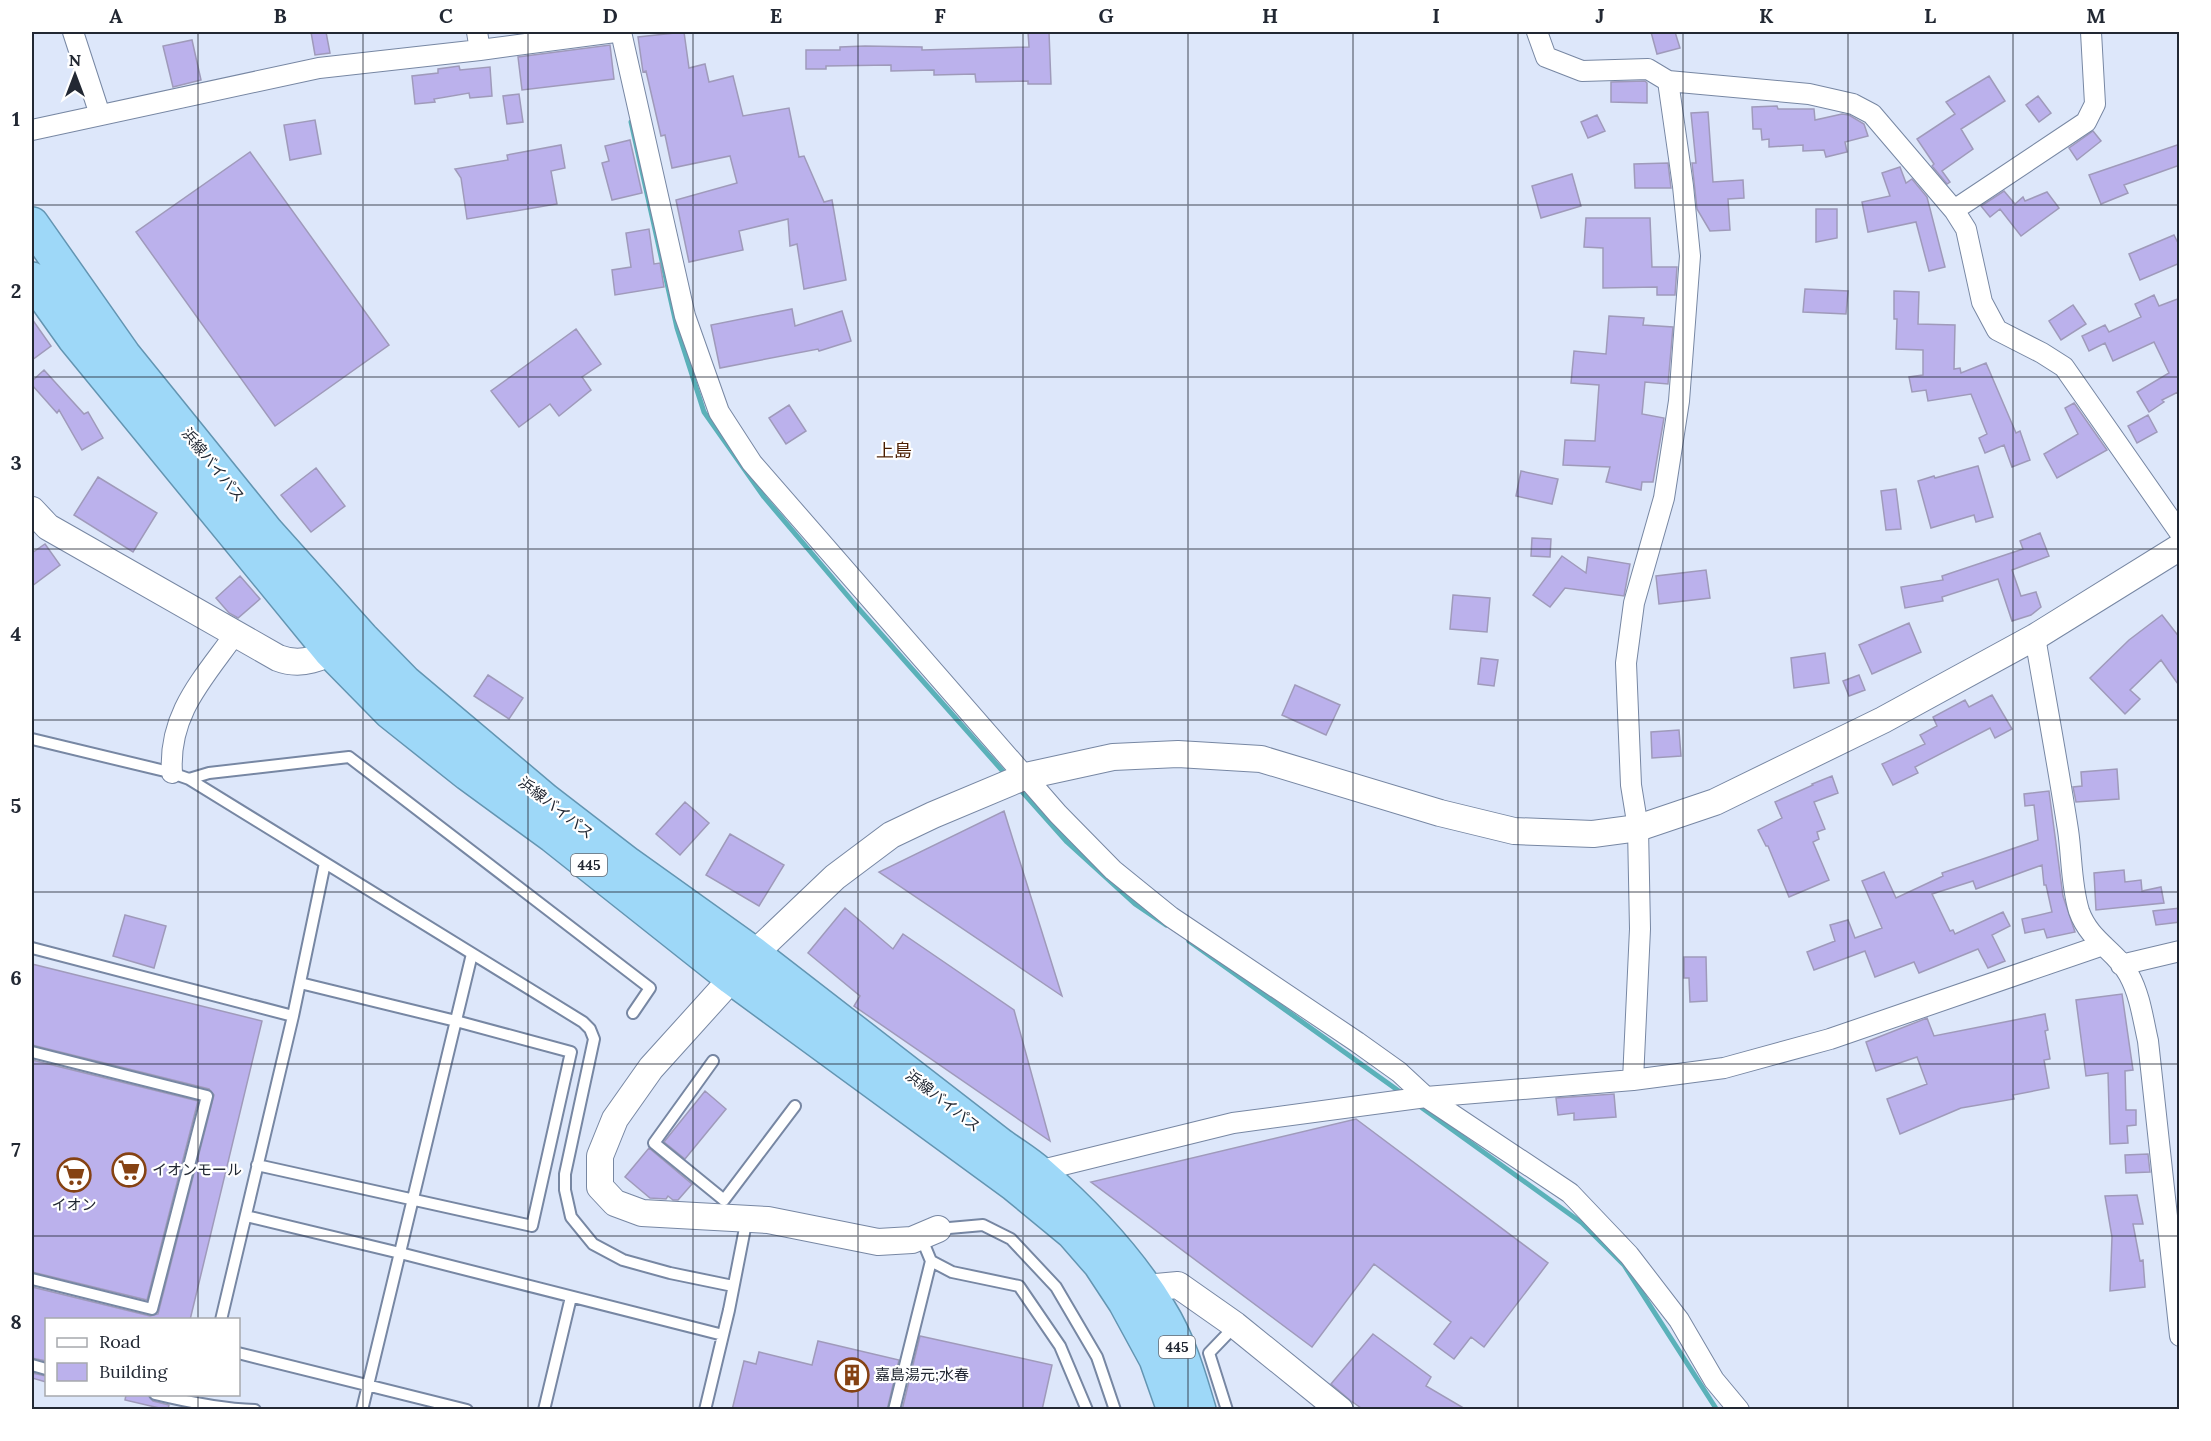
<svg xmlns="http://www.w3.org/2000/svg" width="2211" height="1441" font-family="Lora,'Noto Sans JP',serif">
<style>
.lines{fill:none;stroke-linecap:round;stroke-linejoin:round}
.stream{stroke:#5bb1b9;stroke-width:5}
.building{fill:#bbb1ec;stroke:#9f9aba;stroke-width:1.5}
.service-casing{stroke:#7787a3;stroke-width:14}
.minor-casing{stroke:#7787a3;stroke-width:22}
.tertiary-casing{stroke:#7787a3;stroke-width:28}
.trunk-casing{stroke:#6395b2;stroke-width:36}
.service{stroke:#fff;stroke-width:10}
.minor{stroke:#fff;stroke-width:20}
.tertiary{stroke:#fff;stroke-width:26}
.trunk{stroke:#9ed8f8;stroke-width:33}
.grid{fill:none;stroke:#222833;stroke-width:1.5;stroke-opacity:0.55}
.labels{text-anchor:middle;stroke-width:4.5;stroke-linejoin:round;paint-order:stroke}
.shield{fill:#fff;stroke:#646870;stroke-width:1.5}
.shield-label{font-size:14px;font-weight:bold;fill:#222833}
.street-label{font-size:15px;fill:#222833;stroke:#fff}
.poi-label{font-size:15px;fill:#222833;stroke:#fff;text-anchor:start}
.quarter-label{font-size:18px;fill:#4a1d00;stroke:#fff}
.neatline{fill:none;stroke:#222833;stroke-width:2}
.grid-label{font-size:20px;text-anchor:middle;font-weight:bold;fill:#222833}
</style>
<rect width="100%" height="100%" fill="#dde7fa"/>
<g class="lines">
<path class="stream" d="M631,122L677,328L704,412L764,497L858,608L1007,776
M1018,787L1067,842L1135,904L1166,925
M1189,941L1403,1094
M1418,1105L1582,1223L1624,1265L1717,1410"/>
</g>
<path class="building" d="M311,32H326L330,53L315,55Z
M684,32L689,68L705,64L709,82L733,76L743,116L789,108L799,157L804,156L824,202L832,200L846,280L804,289L797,244L790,246L788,219L739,231L743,250L689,262L676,200L737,183L730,156L672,168L665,135L661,136L646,71L643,72L638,37Z
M1028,32H1049L1051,84H1028V81L976,82L975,74L934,75V70L891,71V65L826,66V69H806V50H840V47L865,46L922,47V50L1029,47Z
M1651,32H1675L1680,48L1657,54Z
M192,40L201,80L173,87L163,46Z
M610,45L614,79L522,90L518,57Z
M459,66L460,70L490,67L492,96L470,98L469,93L434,99L435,102L415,104L412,76L438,73V69Z
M1989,76L2005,101L1961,129L1973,149L1942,171L1950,182L1947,184L1932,166L1934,164L1917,139L1955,114L1946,102Z
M1645,81L1647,83V103L1611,102V82Z
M519,94L523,122L507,124L503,96Z
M2038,96L2051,113L2039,122L2026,105Z
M1777,106L1778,109H1814L1815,120L1842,114L1849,115L1864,124L1868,136L1845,142L1847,152L1826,157L1824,150L1803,151V145L1769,147V139L1762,140L1761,129H1753L1752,107Z
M1708,112L1713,182L1743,180L1744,198L1728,199L1730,230L1710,231L1697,209L1692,163H1696L1691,113Z
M1597,115L1605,131L1588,138L1581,122Z
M315,120L321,154L290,160L284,125Z
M2093,131L2101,141L2077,160L2069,148Z
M630,140L642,193L612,200L602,163L609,161L605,146Z
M2180,144V165L2124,185L2128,193L2101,204L2089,175Z
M561,145L565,168L551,171L557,204L467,219L461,178L455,169L508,160L507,155Z
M250,152L389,345L275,426L136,232Z
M1668,163L1671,188H1635L1634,164Z
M1900,167L1906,183L1912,179L1927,197L1945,267L1929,271L1916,222L1868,232L1862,202L1890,196L1882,173Z
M1572,174L1581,206L1541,218L1532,186Z
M2004,191L2015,204L2023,197L2025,201L2047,192L2059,208L2021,236L2000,209L1990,217L1981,206Z
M1816,209H1837V238L1816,242Z
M1586,218H1650L1652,267H1677L1675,295H1657V287L1603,288V248L1584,247Z
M649,229L654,264L660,263L664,287L615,295L612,270L631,267L626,233Z
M2174,235L2180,247V263L2140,280L2129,254Z
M1805,289L1848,291L1846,314L1803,312Z
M1894,291L1919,292L1918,324L1955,325L1954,369L1960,368L1961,373L1986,363L2016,433L2020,431L2030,460L2012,467L2004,445L1985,453L1979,438L1987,434L1971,394L1928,401L1926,390L1912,392L1909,377L1923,375V350L1896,349L1897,319H1894Z
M2154,295L2159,306L2180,298V395L2178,392L2162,400L2164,402L2149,412L2137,392L2169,373L2154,342L2113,361L2105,343L2089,351L2082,336L2105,325L2109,332L2141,317L2135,304Z
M2073,305L2086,324L2061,340L2049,321Z
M792,309L795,326L842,311L851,341L819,351L818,349L720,368L711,325Z
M1609,316L1644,318L1643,325L1673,327L1668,384L1645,382L1642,414L1664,418L1653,482H1642L1641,490L1606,482L1610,467L1563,465L1565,440L1595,441L1599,385L1571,383L1574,351L1606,354Z
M32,319L51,346L32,360Z
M576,329L601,364L582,377L591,390L559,416L550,404L519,427L491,391Z
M44,370L84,414L88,412L103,438L82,450L59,410L57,413L32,385V381Z
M2074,403L2107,450L2057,478L2044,454L2078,434L2065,408Z
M789,405L806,431L786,444L769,418Z
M2148,415L2157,432L2137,443L2128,426Z
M1978,466L1993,517L1976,522L1974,515L1931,528L1918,481L1934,476L1935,478Z
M316,468L345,506L311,532L281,495Z
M1521,471L1558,479L1552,504L1516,496Z
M98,477L157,513L133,552L74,515Z
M1896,489L1901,529L1886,530L1881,491Z
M2040,533L2049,556L2012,570L2021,596L2036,592L2041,607L2031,615L2012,621L1998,579L1942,597L1943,601L1905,608L1901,587L1943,580L1942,576L2023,549L2020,541Z
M1532,538L1551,539L1550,557L1531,556Z
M45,544L60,565L32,586V553Z
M1562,556L1586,573L1588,557L1630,564L1624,596L1565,588L1550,607L1533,595Z
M1706,570L1710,598L1659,604L1656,576Z
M240,576L260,599L238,618L229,613L216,598Z
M1453,595L1490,598L1487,632L1450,629Z
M2162,615L2180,638V687L2161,660L2130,690L2140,699L2125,714L2090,678L2129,640Z
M1909,623L1921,652L1872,674L1859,645Z
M1825,653L1829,683L1794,688L1791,658Z
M1481,658L1498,660L1494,686L1478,684Z
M488,675L523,698L509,719L474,696Z
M1859,675L1865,690L1849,696L1843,681Z
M1295,685L1340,705L1326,735L1282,715Z
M1992,695L2012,729L1995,738L1990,728L1915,767L1918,773L1893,785L1882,764L1925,744L1920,735L1937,726L1933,717L1965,700L1969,707Z
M1679,730L1681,756L1652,758L1651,732Z
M2117,769L2119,799L2076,802L2073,787L2082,786L2081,772Z
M1832,776L1838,793L1814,802L1825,829L1817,832L1819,839L1813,842L1829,880L1789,897L1768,846H1766L1758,830L1782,818L1775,802L1813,785L1812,784Z
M2049,791L2063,896L2075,932L2047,938L2044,929L2025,933L2022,919L2052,912L2046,885H2044L2042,865L1976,889L1973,881L1932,894L1950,931L1953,930L1955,934L2003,912L2010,926L1992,935L2005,961L1988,968L1978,949L1919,973L1914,962L1875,977L1865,951L1814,970L1807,952L1835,941L1830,925L1848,920L1855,938L1882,928L1862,881L1884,872L1896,898L1943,876L1942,873L2038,840L2034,805L2025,806L2024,794Z
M685,802L709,823L680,855L656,834Z
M1004,811L1062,996L879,872Z
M730,834L784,865L759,906L706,875Z
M2124,870L2125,882L2141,880L2142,891L2161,887L2164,903L2096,910L2094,873Z
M845,908L893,949L903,934L1014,1010L1050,1141L854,1006L860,996L808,953Z
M2180,908V922L2156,925L2153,911Z
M125,915L166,926L154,968L113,956Z
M1684,957H1706L1707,1001L1690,1002L1689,978H1684Z
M32,964L262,1021L190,1320H46V1361L32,1358V1287L150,1316L158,1314L214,1095L209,1089L32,1045Z
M2122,994L2133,1070L2125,1071L2126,1110H2136V1125L2127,1126L2128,1143L2110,1144L2108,1073L2086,1076L2076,1000Z
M2045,1014L2048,1030L2045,1031L2050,1059L2044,1060L2049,1088L2013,1095L2014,1099L1961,1108L1900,1134L1887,1099L1927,1084L1917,1057L1876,1071L1866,1042L1927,1018L1934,1036Z
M32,1060L198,1101L147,1300L32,1272Z
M705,1091L726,1109L685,1159L664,1142Z
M1614,1094L1616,1117L1574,1120V1113L1558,1115L1556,1098Z
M1356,1119L1548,1263L1484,1347L1471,1337L1454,1359L1434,1344L1451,1322L1374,1264L1312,1347L1091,1182Z
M649,1148L692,1184L678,1200H673L668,1196L666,1199L650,1198L625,1177Z
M2148,1154L2150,1172L2126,1173L2125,1155Z
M2137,1195L2143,1224H2133L2140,1261L2143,1260L2145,1287L2110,1291L2112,1237L2105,1196Z
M1373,1334L1431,1377L1426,1386L1467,1410H1364L1351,1401L1331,1384Z
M920,1336L1052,1365L1042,1410H902Z
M818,1341L899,1360L887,1410H732L744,1361L756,1364L759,1352L812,1365Z
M32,1373L46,1376V1382L32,1378Z
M126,1395H148L153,1401L169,1405L168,1410L125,1400Z"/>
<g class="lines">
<defs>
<path id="service" d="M32,739L169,772L189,779L583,1022L590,1029L594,1039L565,1174V1190L571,1217L593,1244L623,1260L670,1273L733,1286
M189,779L209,773L349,757L650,988L633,1013
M32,948L293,1016
M32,1052L207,1096L152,1309L32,1279
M713,1061L654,1143L724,1200L795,1106
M257,1165L532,1226L571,1052L456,1021L300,983
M246,1216L400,1253L723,1335
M938,1229L983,1225L1011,1239L1056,1287L1097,1357L1115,1410
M931,1261L952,1272L1019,1286L1060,1346L1087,1410
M221,1320L293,1016L325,863
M238,1353L467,1410
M32,1365L46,1369
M155,1394C188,1402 221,1409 255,1410
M362,1410L472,954
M544,1410L571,1297
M705,1410L729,1310L747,1218
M894,1410L931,1261L921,1237
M1227,1410L1209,1353L1235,1326"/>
<path id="minor" d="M73,32L100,115
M477,32L480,50
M621,32L685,316L719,412L752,463L1058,814L1113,870L1171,917L1357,1042L1399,1072L1426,1097L1570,1193L1629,1255L1679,1320L1714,1380L1739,1410
M1537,32L1546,57L1582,71L1648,69L1668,81L1809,94L1853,104L1872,114L1954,210L1966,229L1982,302L1997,330L2042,353L2064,367L2180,533
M32,130L319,68L480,50L615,32
M1954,210L2086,122L2095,104L2091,32
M2035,637C2046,701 2058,766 2068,830C2072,857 2071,885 2079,911C2090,942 2116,950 2129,975C2140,995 2143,1019 2148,1041L2180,1336
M172,773C168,714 203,679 235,634
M2121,965L2180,951
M1633,1080L1640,929L1638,828L1631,785L1626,663L1634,603L1664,498L1679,401L1690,256L1683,186L1668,81
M1033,1174L1038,1171L1233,1123L1426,1097L1633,1080L1724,1068L1830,1039L2103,945"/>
<path id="tertiary" d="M32,510L48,527L278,658C304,668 324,656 347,644
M938,1229L912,1240L878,1242L768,1220L642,1213L615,1203L600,1187V1156L615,1119L651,1068L754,954L835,877L891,835L933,815L1026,776L1113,757L1178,754L1261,759L1440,813L1514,831L1593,834L1638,828L1715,802L1883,720L2035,637L2180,547
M1132,1297L1145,1288L1178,1285L1235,1325L1340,1410"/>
<path id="trunk" d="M32,224L124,355L267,532L362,638L405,682L545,800L628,864L754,954L998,1143C1011,1153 1027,1162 1039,1173C1085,1213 1129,1259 1160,1311C1179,1341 1189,1377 1199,1410
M32,279L74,338L331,652L390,712L468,774L553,836L732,978L1015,1185L1072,1232L1100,1264L1125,1302L1156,1359L1174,1410"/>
</defs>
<use href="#service" class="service-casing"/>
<use href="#minor" class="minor-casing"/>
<use href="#tertiary" class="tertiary-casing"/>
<use href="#trunk" class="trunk-casing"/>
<use href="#service" class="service"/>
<use href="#minor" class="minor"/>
<use href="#tertiary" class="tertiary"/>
<use href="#trunk" class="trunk"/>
</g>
<path class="grid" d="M198,32V1320M363,32V1410M528,32V1410M693,32V1410M858,32V1410M1023,32V1410M1188,32V1410M1353,32V1410M1518,32V1410M1683,32V1410M1848,32V1410M2013,32V1410M32,205H2180M32,377H2180M32,549H2180M32,720H2180M32,892H2180M32,1064H2180M32,1236H2180M198,1394V1410"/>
<defs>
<symbol id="supermarket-ring" viewBox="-11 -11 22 22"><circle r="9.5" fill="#fff" stroke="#854213" stroke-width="1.5"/><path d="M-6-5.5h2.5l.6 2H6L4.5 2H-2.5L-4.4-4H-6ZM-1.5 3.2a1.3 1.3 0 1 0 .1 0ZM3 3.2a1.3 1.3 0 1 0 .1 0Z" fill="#854213"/></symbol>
<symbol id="building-ring" viewBox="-11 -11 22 22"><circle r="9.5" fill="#fff" stroke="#854213" stroke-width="1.5"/><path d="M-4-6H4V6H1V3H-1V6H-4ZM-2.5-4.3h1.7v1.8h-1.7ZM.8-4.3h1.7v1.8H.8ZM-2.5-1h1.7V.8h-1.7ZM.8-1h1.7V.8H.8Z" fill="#854213"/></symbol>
</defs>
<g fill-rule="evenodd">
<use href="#supermarket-ring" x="110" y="1151" width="38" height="38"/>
<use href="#supermarket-ring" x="55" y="1156" width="38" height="38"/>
<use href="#building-ring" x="833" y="1356" width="38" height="38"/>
</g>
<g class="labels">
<g class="shield">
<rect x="571" y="854" width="36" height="22" rx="4.5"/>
<rect x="1159" y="1336" width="36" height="22" rx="4.5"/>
</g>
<g class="shield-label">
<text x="589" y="870">445</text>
<text x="1177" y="1352">445</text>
</g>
<g class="street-label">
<text transform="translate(213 465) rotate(51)" y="5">浜線バイパス</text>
<text transform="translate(556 808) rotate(38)" y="5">浜線バイパス</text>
<text transform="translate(943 1101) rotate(38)" y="5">浜線バイパス</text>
</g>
<g class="poi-label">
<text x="152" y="1175">イオンモール</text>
<text x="74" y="1210" text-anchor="middle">イオン</text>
<text x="875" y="1380">嘉島湯元;水春</text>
</g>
<g class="quarter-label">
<text x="894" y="457">上島</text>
</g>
</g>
<rect width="2211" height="1441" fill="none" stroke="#ffffff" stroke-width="66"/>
<rect x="45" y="1318" width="195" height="78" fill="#ffffff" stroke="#a7a9ad" stroke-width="1.5"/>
<rect x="57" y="1338" width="30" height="9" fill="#ffffff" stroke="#a7a9ad" stroke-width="1.5"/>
<text x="99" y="1348" font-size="18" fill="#222833">Road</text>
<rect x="57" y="1363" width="30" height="18" fill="#bbb1ec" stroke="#a7a9ad" stroke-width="1.5"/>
<text x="99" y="1378" font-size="18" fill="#222833">Building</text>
<g transform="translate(75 75)" stroke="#ffffff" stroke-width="4.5" paint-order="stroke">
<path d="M0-4.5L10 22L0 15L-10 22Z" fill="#222833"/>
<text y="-9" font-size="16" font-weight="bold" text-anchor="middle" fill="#222833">N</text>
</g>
<rect x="33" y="33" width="2145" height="1375" class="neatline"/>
<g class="grid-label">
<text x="116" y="23">A</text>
<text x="280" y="23">B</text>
<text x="446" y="23">C</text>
<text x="610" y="23">D</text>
<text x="776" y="23">E</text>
<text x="940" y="23">F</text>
<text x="1106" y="23">G</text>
<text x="1270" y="23">H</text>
<text x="1436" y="23">I</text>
<text x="1600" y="23">J</text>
<text x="1766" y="23">K</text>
<text x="1930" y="23">L</text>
<text x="2096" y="23">M</text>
<text x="16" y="126">1</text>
<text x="16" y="298">2</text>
<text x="16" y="470">3</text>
<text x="16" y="641">4</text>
<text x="16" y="813">5</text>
<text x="16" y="985">6</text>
<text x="16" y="1157">7</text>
<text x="16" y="1329">8</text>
</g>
</svg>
